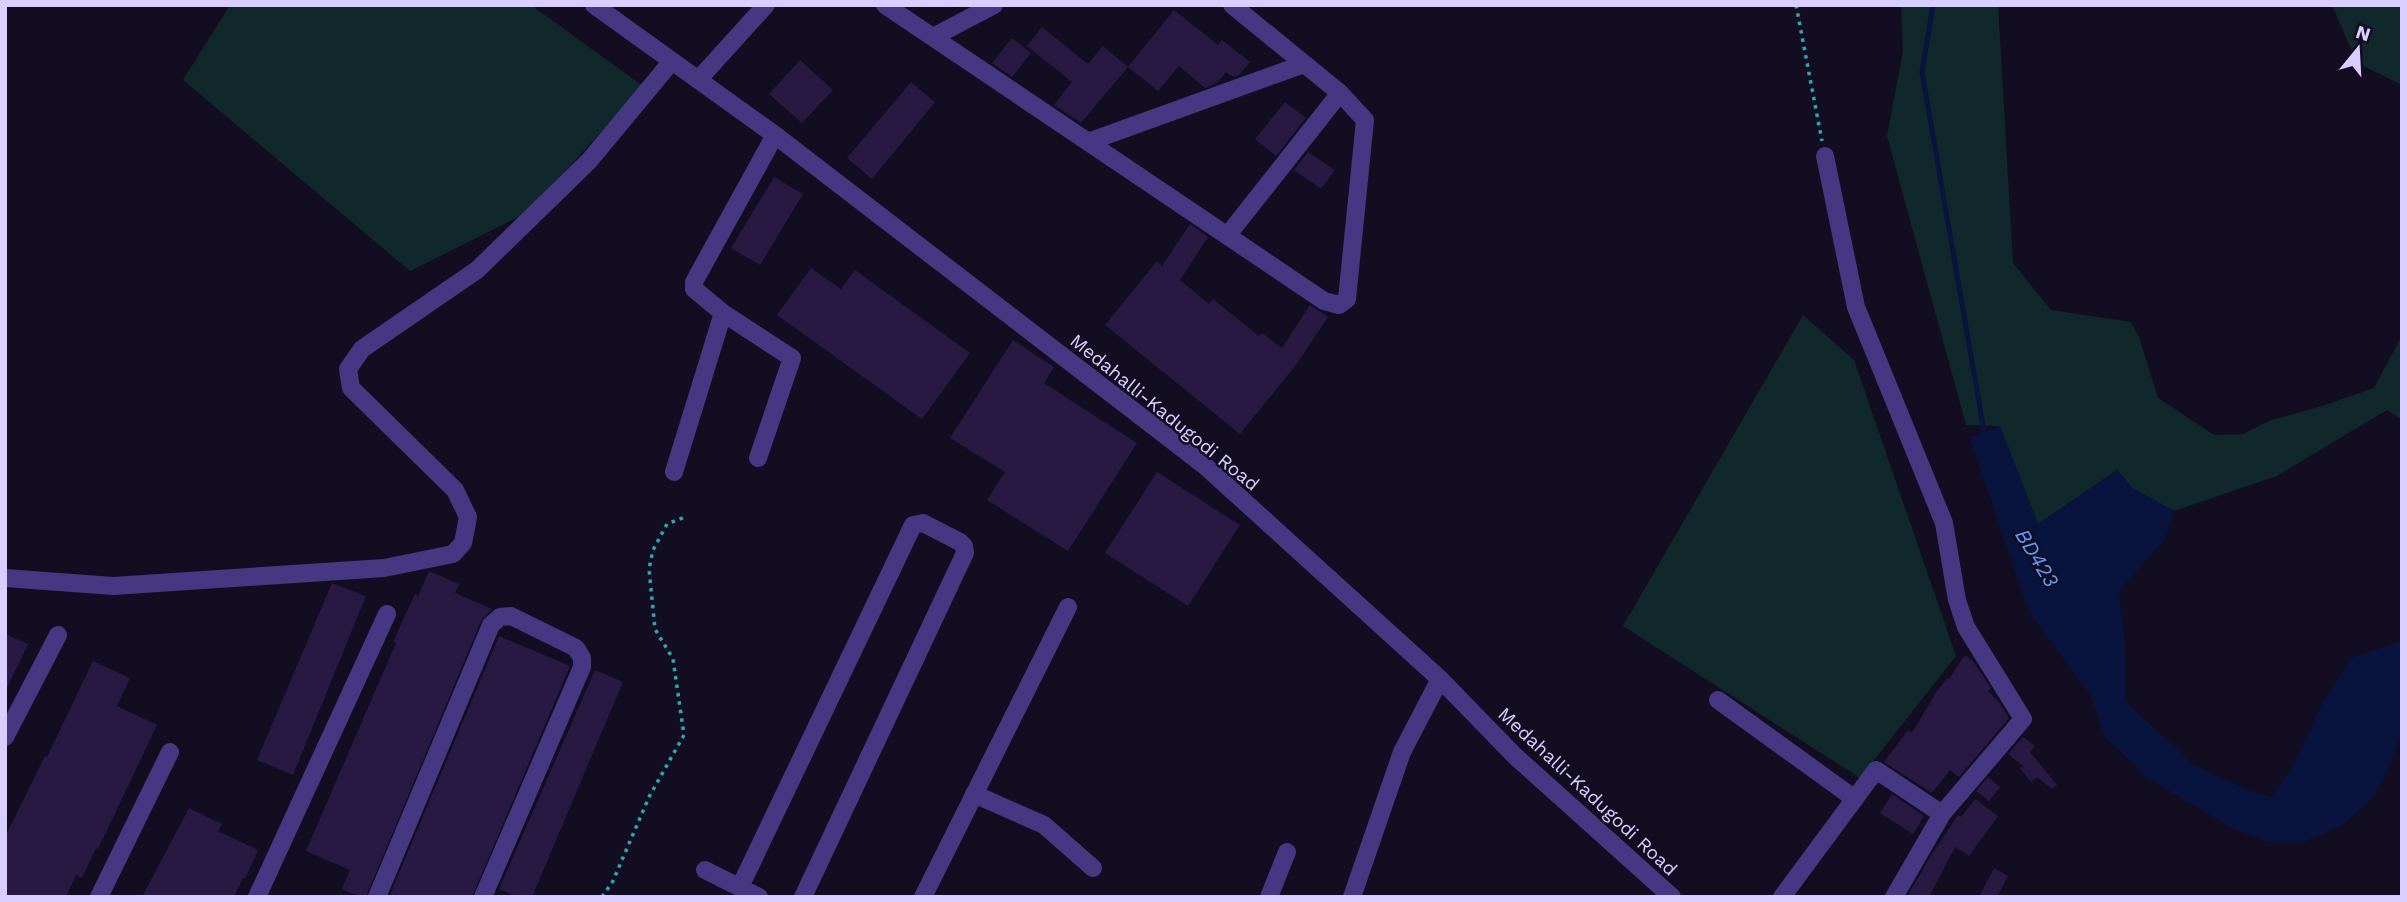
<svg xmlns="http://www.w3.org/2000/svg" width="2407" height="902" font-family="'Work Sans',sans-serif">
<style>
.green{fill:#10282b}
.water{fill:#09143e}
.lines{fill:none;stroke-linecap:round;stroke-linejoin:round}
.stream{stroke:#09143e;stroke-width:5}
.building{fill:#271942}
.path{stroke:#2ca8b4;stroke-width:3.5;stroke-dasharray:3.5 5;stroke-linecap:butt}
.minor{stroke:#453781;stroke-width:18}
.labels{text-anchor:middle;stroke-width:5;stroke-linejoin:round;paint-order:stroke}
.street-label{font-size:19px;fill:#dacdff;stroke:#130d21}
.water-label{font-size:21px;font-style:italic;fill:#5b9bff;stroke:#130d21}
</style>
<rect width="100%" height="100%" fill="#130d21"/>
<path class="green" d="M230,5H531L643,86L528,212L410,271L183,80Z
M1901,5H1998L2013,263L2051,310L2131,322L2139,337L2158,398L2214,435L2243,434L2269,421L2322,406L2374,388L2400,339L2402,315V420L2387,410L2277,476L2174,511L2132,488L2117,470L2038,524L2000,426L1966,425L1887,136L1903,51Z
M2332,5H2402V85L2357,63Z
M1803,315L1854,360L1956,656L1860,778L1623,626Z"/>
<path class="water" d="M2000,426L2038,524L2117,470L2132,488L2174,511L2165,539L2119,591L2125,644V701L2194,765L2253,792L2272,797L2294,764L2322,704L2351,658L2402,641V732L2388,770L2371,800L2345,823L2304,842H2268L2232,828L2149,779L2104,736L2091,696L2029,612L1970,437Z"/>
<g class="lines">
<path class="stream" d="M1933,5L1922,72L1985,437"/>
</g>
<path class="building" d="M1174,10L1218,45L1222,40L1250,62L1239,75L1234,77L1226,72L1217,83L1205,88L1179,66L1158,91L1128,67Z
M1042,27L1088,64L1103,46L1128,67L1081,123L1054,105L1072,82L1027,46Z
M1012,38L1031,53L1012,77L992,63Z
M800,60L833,90L802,123L769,94Z
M911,82L935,102L872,179L847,158Z
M1285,102L1306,118L1276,156L1255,139Z
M1308,152L1335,170L1321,189L1294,170Z
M774,177L803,194L760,265L731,248Z
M1190,224L1208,237L1180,280L1209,304L1213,299L1259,336L1262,333L1282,348L1310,305L1328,317L1296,365L1240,434L1105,325L1157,261L1162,266Z
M811,268L841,289L855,270L970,353L922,419L777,315Z
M1013,340L1054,367L1044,383L1137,443L1068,551L987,500L1005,472L950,438Z
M1157,472L1240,525L1188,606L1105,553Z
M429,571L459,584L455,593L492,609L481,621L366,897H362L342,889L350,870L306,851L396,643L393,642L402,622L415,594L418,596Z
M332,583L366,596L293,775L257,760Z
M5,634L28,644L5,692Z
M499,636L570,666L472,897H389Z
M1965,655L1973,661L1991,688L1988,691L1998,701L2009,718L1959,777L1950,770L1932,793L1884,762L1908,730L1912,733L1935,694L1947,678L1949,679Z
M93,661L130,678L117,706L157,725L98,849L96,848L82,878L76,875L66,897H5V837L45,756L47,757Z
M595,670L623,682L532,897H518L499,889Z
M2023,737L2035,746L2030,752L2057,785L2052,789L2037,777L2031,782L2020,768L2023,766L2008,754Z
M1988,777L2000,787L1989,801L1976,791Z
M1892,794L1924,816L1913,834L1880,813Z
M1975,799L1998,816L1969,856L1955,847L1929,897H1907L1932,854L1958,815L1961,817Z
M189,808L222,824L218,831L258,850L245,879L243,878L234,897H142Z
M1994,868L2008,876L1997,897H1979Z"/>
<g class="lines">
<path class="path" d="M1796,5L1822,141
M602,897L613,881L649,797L684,735L673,659L655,629L649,569L653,550L667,524L685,517"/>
<path class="minor" d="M594,5L775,135L1204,465L1440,679L1515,756L1672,897
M885,5L1324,301L1339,305L1347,299L1365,120L1340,93L1232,5
M933,37L994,5
M698,80L766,5
M1088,142L1304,64
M1825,156L1856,307L1944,523L1957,600L1966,627L2023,719L1942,814L1894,897
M1227,236L1340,93
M758,458L792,358L723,313L694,289V282L775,135
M674,472L723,313
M5,578L113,586L384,568L453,554L463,543L468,517L455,490L351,388L348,369L362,349L477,270L589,161L672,61
M1718,700L1855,799
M5,737L58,635
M974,794L1044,825L1093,868
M705,870L759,897
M740,887L913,525L923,523L960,542L964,546L965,553L803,897
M99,897L170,752
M257,897L387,614
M377,897L491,625L500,617L511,616L576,648L582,658V667L483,897
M923,897L1068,607
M1269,897L1287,852
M1352,897L1402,752L1440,679
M1782,897L1876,770L1942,814"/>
</g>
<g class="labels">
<g class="street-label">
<text transform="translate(1165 412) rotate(39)" y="7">Medahalli-Kadugodi Road</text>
<text transform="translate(1588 791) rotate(43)" y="7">Medahalli-Kadugodi Road</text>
</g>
<g class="water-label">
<text transform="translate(2037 558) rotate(59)" y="7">BD423</text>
</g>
</g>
<rect width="2407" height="902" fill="none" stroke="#dacdff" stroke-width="14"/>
<g transform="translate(2358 49) rotate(18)" stroke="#130d21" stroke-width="5" paint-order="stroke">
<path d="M0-5L12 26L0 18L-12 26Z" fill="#dacdff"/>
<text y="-10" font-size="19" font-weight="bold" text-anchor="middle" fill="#dacdff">N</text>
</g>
</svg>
